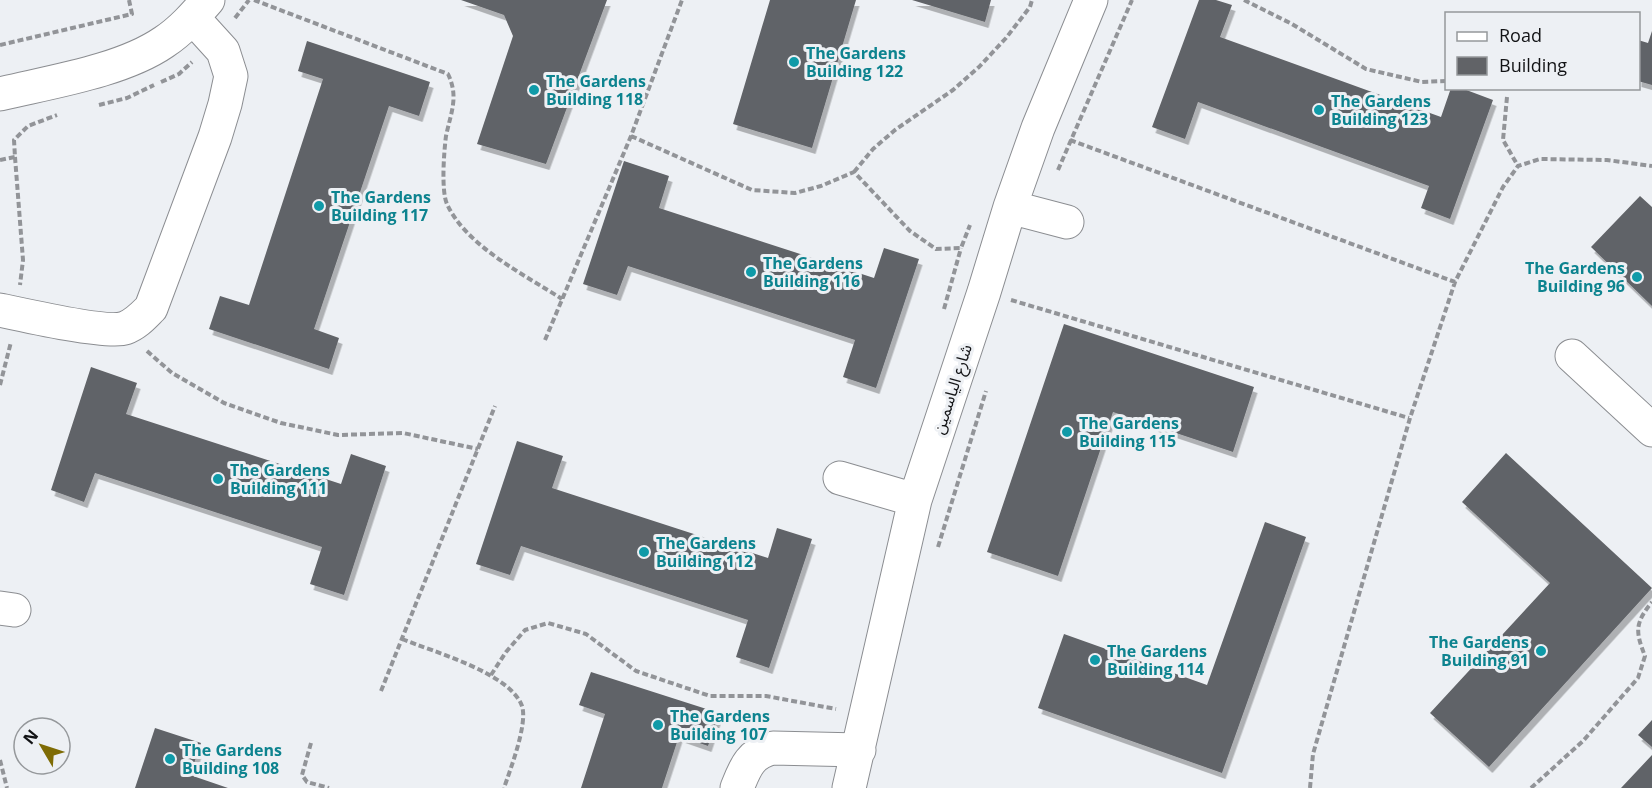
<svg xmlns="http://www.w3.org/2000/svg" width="1652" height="788" font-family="'Open Sans','Noto Sans Arabic',sans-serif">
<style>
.building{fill:#616367;filter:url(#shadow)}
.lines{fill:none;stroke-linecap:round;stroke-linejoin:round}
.minor-casing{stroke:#8b8d91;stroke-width:35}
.path{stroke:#929498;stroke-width:4;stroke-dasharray:6 3;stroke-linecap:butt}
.minor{stroke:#fff;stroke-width:33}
.culture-dot{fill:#0f9aa8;stroke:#edf0f4;stroke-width:2}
.labels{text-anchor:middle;stroke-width:6;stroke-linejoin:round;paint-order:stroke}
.culture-label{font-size:16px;font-weight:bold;fill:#0d838f;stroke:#edf0f4;text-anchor:start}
.street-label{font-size:16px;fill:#121315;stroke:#edf0f4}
</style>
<defs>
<filter id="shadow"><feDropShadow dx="3.5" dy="6" stdDeviation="0" flood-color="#0004"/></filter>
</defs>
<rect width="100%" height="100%" fill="#edf0f4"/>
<path class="building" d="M461,0H607L546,164L477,144L513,36L504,15Z
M770,0H856L812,148L733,124Z
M912,0H991L985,22Z
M1199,0H1216L1232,5L1220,37L1441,117L1451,88H1461L1493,100L1450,219L1421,208L1429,186L1198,102L1185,139L1152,127Z
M1652,31V85L1638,81V40L1648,43Z
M307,41L430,82L419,116L389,106L314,329L339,338L329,369L209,329L220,296L249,305L323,79L298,71Z
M624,161L669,176L659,208L874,278L884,248L919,259L876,388L843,377L855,340L628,266L617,295L583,284Z
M1640,196L1652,207V306L1591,247Z
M1064,324L1254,387L1233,452L1113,412L1058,576L987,552Z
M91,367L137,383L126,414L341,484L351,454L386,466L344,595L310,584L322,547L95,473L84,502L51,490Z
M517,441L563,456L552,488L768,558L777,528L812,539L769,668L736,657L748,620L521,546L510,575L476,564Z
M1506,453L1652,588L1489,767L1430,713L1550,583L1462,502Z
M1265,522L1306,537L1222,773L1038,708L1064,634L1207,685Z
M591,672L719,713L708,746L679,736L662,788H581L605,714L579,705Z
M1652,720V747L1638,735Z
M155,728L201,743L190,775L228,788H135Z
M1652,755V788H1621Z"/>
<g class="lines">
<defs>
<path id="minor" d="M0,94C50,82 122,71 164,42C181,31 195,15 208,0
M1010,207L1067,222
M0,310C23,315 108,334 125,328C136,324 143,316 151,308L215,137L225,104L231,76L223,51L193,18
M1572,356L1652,430
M840,478L915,500
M0,608L14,610
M737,788C745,768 750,753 773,748L859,750
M849,788L915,500L984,292L1010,207L1038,128L1091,0"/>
</defs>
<use href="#minor" class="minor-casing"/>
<path class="path" d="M254,0L448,74C459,97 451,112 446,136C444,151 441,191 447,204C466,246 525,275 562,299
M1244,0L1292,24L1366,69L1422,82L1446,81
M235,18L249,0
M0,45L132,14L129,0
M161,82L179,74L192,62
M1507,97L1503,140L1518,166
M99,105L127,98L154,85
M631,136L752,190L795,193L821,186L854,172L910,231L936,249L961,248L970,225
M1070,140L1455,282
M15,157L23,260L20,285
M0,160L15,157L14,140L28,126L57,115
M1058,170L1132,0
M854,172L873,149L895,130L953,90L979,67L1006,38L1030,7L1032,0
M1011,300L1409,418
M944,309L961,248
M545,340L631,136L682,0
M147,351L172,373L224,403L281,423L338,435L403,433L478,449
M0,385L11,342
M938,547L986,391
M402,639C434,652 510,673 522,706C528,724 510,770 504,788
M491,675L506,652L525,630L548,623L586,634L636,671L710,696H766L836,709
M381,691L495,406
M311,743L302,775L307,782L329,788
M0,760L7,788
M1310,788L1313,754L1410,418L1455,282L1503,187L1518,166L1540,159L1607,160L1652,166
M1531,788L1583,741L1638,678L1645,656C1635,631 1635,623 1652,602"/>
<use href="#minor" class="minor"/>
</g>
<g class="culture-dot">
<circle cx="794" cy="62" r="6"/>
<circle cx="534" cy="90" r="6"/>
<circle cx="1319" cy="110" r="6"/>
<circle cx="319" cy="206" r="6"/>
<circle cx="751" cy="272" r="6"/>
<circle cx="1637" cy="277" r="6"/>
<circle cx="1067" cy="432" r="6"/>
<circle cx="218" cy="479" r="6"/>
<circle cx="644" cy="552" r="6"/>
<circle cx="1541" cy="651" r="6"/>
<circle cx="1095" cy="660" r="6"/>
<circle cx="658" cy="725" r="6"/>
<circle cx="170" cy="759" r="6"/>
</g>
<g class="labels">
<g class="culture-label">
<text x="806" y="59">The Gardens<tspan x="806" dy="18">Building 122</tspan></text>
<text x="546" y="87">The Gardens<tspan x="546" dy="18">Building 118</tspan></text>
<text x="1331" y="107">The Gardens<tspan x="1331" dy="18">Building 123</tspan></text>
<text x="331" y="203">The Gardens<tspan x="331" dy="18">Building 117</tspan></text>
<text x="763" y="269">The Gardens<tspan x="763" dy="18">Building 116</tspan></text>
<text x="1625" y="274" text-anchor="end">The Gardens<tspan x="1625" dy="18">Building 96</tspan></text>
<text x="1079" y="429">The Gardens<tspan x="1079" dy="18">Building 115</tspan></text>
<text x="230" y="476">The Gardens<tspan x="230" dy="18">Building 111</tspan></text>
<text x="656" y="549">The Gardens<tspan x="656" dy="18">Building 112</tspan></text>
<text x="1529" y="648" text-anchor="end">The Gardens<tspan x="1529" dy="18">Building 91</tspan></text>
<text x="1107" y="657">The Gardens<tspan x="1107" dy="18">Building 114</tspan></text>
<text x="670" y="722">The Gardens<tspan x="670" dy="18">Building 107</tspan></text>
<text x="182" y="756">The Gardens<tspan x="182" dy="18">Building 108</tspan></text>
</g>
<g class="street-label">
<text transform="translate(952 389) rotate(-72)" y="6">شارع الياسمين</text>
</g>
</g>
<rect x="1445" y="12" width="195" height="78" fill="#edf0f4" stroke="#95989b" stroke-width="1.5"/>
<rect x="1457" y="32" width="30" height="9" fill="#ffffff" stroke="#95989b" stroke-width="1.5"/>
<text x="1499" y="42" font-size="18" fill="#121315">Road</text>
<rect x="1457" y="57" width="30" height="18" fill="#616367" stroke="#95989b" stroke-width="1.5"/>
<text x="1499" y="72" font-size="18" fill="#121315">Building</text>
<g transform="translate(42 746) rotate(309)"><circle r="28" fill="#edf0f4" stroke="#95989b" stroke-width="1.5"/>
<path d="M0-4.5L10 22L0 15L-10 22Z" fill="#7f6c05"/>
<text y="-9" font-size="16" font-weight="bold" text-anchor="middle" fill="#121315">N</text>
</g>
</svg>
